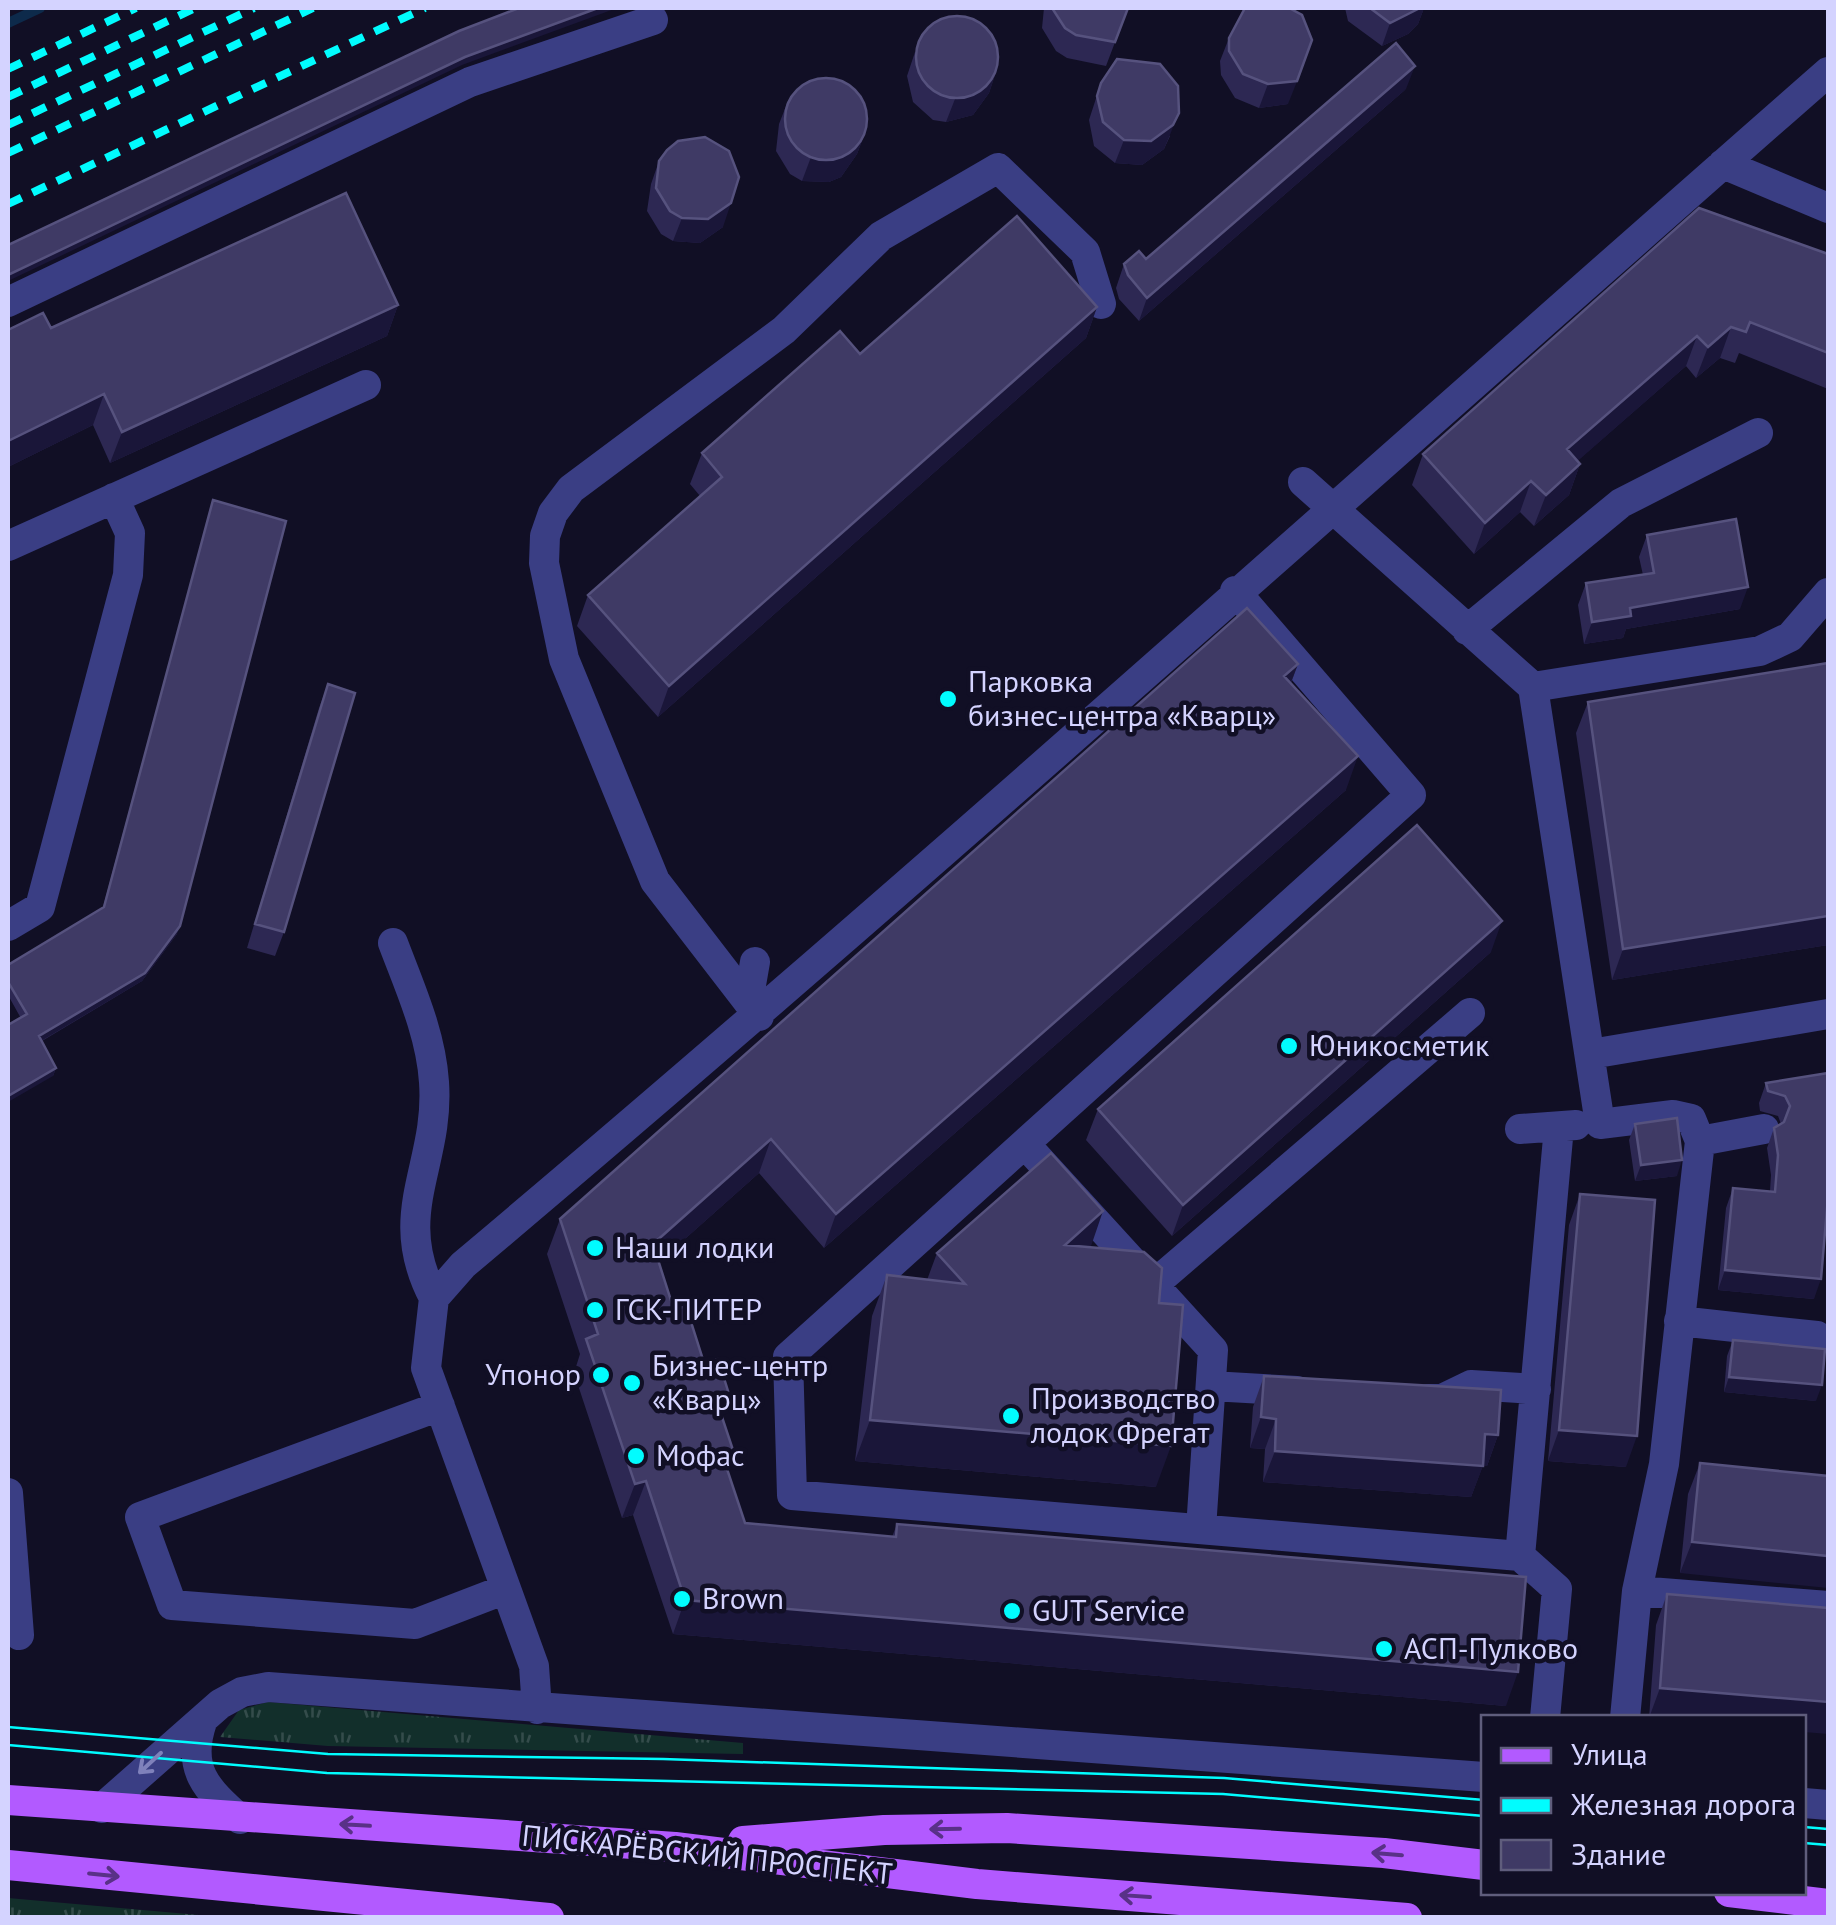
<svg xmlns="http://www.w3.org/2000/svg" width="1836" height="1925" font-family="'PT Sans',sans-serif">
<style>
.grass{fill:url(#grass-tufts)}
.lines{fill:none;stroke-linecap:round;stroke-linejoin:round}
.stream{stroke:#0d2a4b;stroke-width:10}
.minor{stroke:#3a3e84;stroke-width:30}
.major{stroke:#b25aff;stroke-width:30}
.tram{stroke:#01fcfe;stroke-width:2.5}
.rail{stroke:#01fcfe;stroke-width:8;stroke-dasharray:15 12;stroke-linecap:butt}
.wall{fill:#2d2853}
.shaded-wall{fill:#1a1639}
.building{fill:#3f3a65;stroke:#56527e;stroke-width:2.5}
.oneway{stroke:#7f81bb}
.oneway2{stroke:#593187}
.poi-dot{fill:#01fcfe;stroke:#110f25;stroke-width:4}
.labels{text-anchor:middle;stroke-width:9;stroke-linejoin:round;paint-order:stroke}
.poi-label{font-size:30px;fill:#d4d3ff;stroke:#110f25;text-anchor:start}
.street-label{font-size:30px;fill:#d4d3ff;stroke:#110f25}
</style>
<defs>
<pattern id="grass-tufts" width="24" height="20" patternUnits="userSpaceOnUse" patternTransform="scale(2.5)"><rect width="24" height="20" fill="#122f2b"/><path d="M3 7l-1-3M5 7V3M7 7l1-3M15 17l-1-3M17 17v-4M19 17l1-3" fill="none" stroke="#344c4b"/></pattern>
</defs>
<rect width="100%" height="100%" fill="#110f25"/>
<path class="grass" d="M268,1702L743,1743V1754L328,1746L220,1737L239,1710Z
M8,1898L221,1917H8Z"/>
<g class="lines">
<path class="stream" d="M8,23L40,8"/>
<path class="minor" d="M1723,164L1828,208
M8,302L470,82L653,20
M1303,482L1533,687L1600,1124L1673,1115L1691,1119L1700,1141L1664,1464L1637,1591L1625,1718
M8,546L366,385
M1235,591L1411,795L788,1357L792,1495L1520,1556L1557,1589L1545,1718
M1467,630L1621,503L1758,433
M1533,687L1760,651L1790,637L1828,593
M8,926L40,907L128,575L130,533L114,498
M393,943C410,988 431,1034 434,1082C440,1166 389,1213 434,1298
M748,1002L755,962
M759,1016L655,881L564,659L544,563L545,536L553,513L571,489L784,330L881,236L998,168L1085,252L1101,304
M1591,1054L1828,1014
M1520,1129L1576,1125
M1700,1141L1764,1129
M1025,1144L1213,1350L1201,1529
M1153,1285L1470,1013
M1679,1321L1817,1336
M1211,1386L1297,1391
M1428,1399H1442L1471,1385L1536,1389
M440,1406L140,1517L172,1605L415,1624L506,1589
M8,1493L19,1635
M1520,1556L1559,1127
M1637,1591L1828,1606
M537,1709L534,1666L426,1368L434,1298L463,1265C925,876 1374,470 1828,72
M202,1722C186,1769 206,1789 240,1819
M1804,1803L1828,1805
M102,1808L220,1704L242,1692L268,1687L1484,1777"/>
<path class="major" d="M8,1800L675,1847L977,1884L1407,1918
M743,1841L884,1830L1007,1828L1384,1853L1484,1865
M8,1865L549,1918
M1729,1892L1828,1904"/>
<path class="tram" d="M8,1727L328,1754L663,1759L1224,1778L1484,1800
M8,1745L327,1773L1223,1794L1484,1816
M1804,1827L1828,1829
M1804,1843L1828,1845"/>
<path class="rail" d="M8,69L136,8
M8,97L195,8
M8,125L254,8
M8,153L313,8
M8,204L425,8"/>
</g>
<path class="wall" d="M1044,8H1128L1106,66L1067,58L1056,51L1042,28Z
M1345,8H1424L1418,24L1408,34L1382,46L1348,21Z
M1229,38L1288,104L1259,108L1235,98L1221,75L1220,61Z
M915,52L997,69L989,93L973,115L946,122L933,120L913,102L907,76Z
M1101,83L1170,136L1164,149L1142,165L1115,163L1094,146L1089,120Z
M1406,89L1139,321L1119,299L1116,288L1124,264L1146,259Z
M788,101L866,130L857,154L841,177L829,182L802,181L790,174L776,151L779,124Z
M659,161L723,227L700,243L673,241L661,234L647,211L651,184Z
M1828,254V389L1739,353L1735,363L1720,358L1696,378L1686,366L1577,461L1580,464L1569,495L1534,526L1520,512L1474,554L1412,485L1423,454Z
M398,305L387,336L110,463L93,425L8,467V330Z
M1097,307L1086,338L658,717L577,626L588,595L700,496L690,484L702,453L860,354Z
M213,500L177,934L142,981L42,1041L56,1068L53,1076L8,995V965L103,907Z
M1647,535L1740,609L1626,629L1623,638L1584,644L1578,605L1586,583L1643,575L1639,557Z
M1828,663V945L1612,980L1576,733L1588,702Z
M1298,664L1291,683L1346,790L824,1248L759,1173L659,1262L674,1310L704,1363L728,1391L721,1412L728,1471L745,1523L892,1537L897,1524L1506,1706L673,1634L633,1515L622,1518L574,1373L580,1354L547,1254L560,1219Z
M328,684L284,932L275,956L247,948L319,708Z
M1491,952L1172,1236L1086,1140L1098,1109Z
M1828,1073L1814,1299L1718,1290L1726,1208L1733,1188L1770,1191L1771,1175L1767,1148L1774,1128L1781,1124L1778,1116L1760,1111L1759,1103L1766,1083Z
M1635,1124L1677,1176L1635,1181L1629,1140Z
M1580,1194L1626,1467L1548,1461L1569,1225Z
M1090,1248L1159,1303L1156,1487L855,1461L872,1316L887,1275L927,1280L937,1253Z
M1733,1340L1816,1401L1724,1392L1727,1356Z
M1264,1376L1498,1435L1487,1466L1483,1465L1471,1497L1263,1482L1265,1449L1250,1448L1253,1407Z
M1700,1463L1828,1476L1680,1573L1688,1494Z
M1667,1594L1804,1718H1649L1656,1625Z"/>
<path class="shaded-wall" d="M598,8H617L462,65L8,281V275L465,57Z
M1420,8H1424L1418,24L1408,34L1382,46L1390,23Z
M1304,64L1288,104L1259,108L1268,84Z
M1415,66L1406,89L1139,321L1147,298Z
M997,69L989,93L973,115L946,122L955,99Z
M1179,113L1164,149L1142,165L1115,163L1124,140Z
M866,130L857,154L841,177L829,182L802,181L811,157Z
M731,203L723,227L700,243L673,241L682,218Z
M398,305L387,336L110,463L122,432Z
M1097,307L1086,338L658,717L669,686Z
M1731,327L1720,358L1696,378L1708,347Z
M1697,336L1686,366L1556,480L1567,449Z
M104,394L93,425L8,467V441Z
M1580,464L1569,495L1534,526L1546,495Z
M1531,481L1520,512L1474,554L1485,523Z
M1748,587L1740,609L1626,629L1623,638L1584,644L1592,622L1630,608Z
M1298,664L1285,698L1284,676Z
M1358,756L1346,790L824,1248L836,1214Z
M1828,916V945L1612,980L1623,949Z
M1502,921L1491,952L1172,1236L1183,1205Z
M180,926L177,934L142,981L36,1044L39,1036Z
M56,1068L53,1076L8,1102V1096Z
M771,1139L759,1173L640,1279L653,1244Z
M1682,1160L1677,1176L1635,1181L1641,1165Z
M1103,1211L1089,1252L1065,1245Z
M1725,1270L1821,1279L1814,1299L1718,1290Z
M1729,1377L1822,1385L1816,1401L1724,1392Z
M728,1391L716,1426L715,1396Z
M1261,1417L1276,1419L1265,1449L1250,1448Z
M870,1420L1171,1446L1156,1487L855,1461Z
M1559,1430L1637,1436L1626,1467L1548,1461Z
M1485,1434L1498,1435L1487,1466L1474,1465Z
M1275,1451L1483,1466L1471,1497L1263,1482Z
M734,1453L722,1487L723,1457Z
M646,1481L633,1515L622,1518L635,1484Z
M1692,1542L1828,1556V1588L1680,1573Z
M685,1600L1518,1672L1506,1706L673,1634Z
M1660,1688L1828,1702V1734L1804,1732V1718H1649Z"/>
<path class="building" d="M519,8H598L465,57L8,275V245L459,31Z
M1052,8H1128L1115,42L1076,35L1065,28Z
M1245,8H1289L1302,15L1312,40L1297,81L1268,84L1243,74L1229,51V38Z
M1370,8H1420L1390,23Z
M916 57a41 41 0 1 1 82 0a41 41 0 1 1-82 0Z
M1396,43L1415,66L1147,298L1128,275L1124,264L1139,251L1146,259Z
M1117,59L1160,64L1178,86L1179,113L1173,125L1151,141L1124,140L1103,122L1097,96L1101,83Z
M785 119a41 41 0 1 1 82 0a41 41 0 1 1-82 0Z
M705,137L729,151L739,177L731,203L708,219L682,218L670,211L656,188L659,161L667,150L678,141Z
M346,193L398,305L122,432L104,394L8,441V330L43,313L51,328Z
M1699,208L1828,254V353L1750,322L1746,332L1731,327L1708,347L1697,336L1567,449L1580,464L1546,495L1531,481L1485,523L1423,454Z
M1017,216L1097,307L669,686L588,595L722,477L702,453L840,331L860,354Z
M213,500L286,521L180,926L145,973L39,1036L56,1068L8,1096V1025L27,1014L8,982V965L104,907Z
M1736,519L1748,587L1630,608L1631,616L1592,622L1586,583L1654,573L1647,535Z
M1247,608L1298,664L1284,676L1358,756L836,1214L771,1139L653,1244L674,1310L686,1306L704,1363L718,1359L728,1391L715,1396L734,1453L723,1457L745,1523L896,1537L897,1524L1526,1577L1518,1672L685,1600L646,1481L635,1484L586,1339L598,1334L560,1219Z
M1828,663V916L1623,949L1588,702Z
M328,684L355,693L284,932L255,924Z
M1417,825L1502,921L1183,1205L1098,1109Z
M1828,1073V1197L1821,1279L1725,1270L1733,1188L1775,1192L1778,1155L1774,1128L1784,1122L1790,1106L1785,1096L1768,1091L1766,1083Z
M1677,1118L1682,1160L1641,1165L1635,1124Z
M1051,1153L1103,1211L1065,1245L1144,1252L1162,1268L1159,1303L1183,1305L1171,1446L870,1420L887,1275L965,1284L937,1253Z
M1580,1194L1655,1200L1637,1436L1559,1430Z
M1733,1340L1825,1349L1822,1385L1729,1377Z
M1264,1376L1501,1390L1498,1435L1485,1434L1483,1466L1275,1451L1276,1419L1261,1417Z
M1700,1463L1828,1476V1556L1692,1542Z
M1667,1594L1828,1608V1702L1660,1688Z"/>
<defs><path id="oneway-shaft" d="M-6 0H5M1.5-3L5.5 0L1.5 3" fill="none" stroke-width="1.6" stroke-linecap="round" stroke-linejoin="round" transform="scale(2.5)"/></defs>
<use class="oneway" href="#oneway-shaft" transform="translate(150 1763) rotate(137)"/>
<g class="oneway2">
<use href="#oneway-shaft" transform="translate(355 1825) rotate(-177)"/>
<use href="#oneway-shaft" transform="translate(945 1829) rotate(179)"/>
<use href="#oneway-shaft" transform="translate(1387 1854) rotate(-175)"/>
<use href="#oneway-shaft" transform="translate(104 1875) rotate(6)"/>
<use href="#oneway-shaft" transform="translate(1135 1896) rotate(-176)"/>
</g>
<g class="poi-dot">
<circle cx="948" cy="699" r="10"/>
<circle cx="1289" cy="1046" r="10"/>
<circle cx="595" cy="1248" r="10"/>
<circle cx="595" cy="1310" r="10"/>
<circle cx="601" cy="1375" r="10"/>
<circle cx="632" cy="1383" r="10"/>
<circle cx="1011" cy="1416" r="10"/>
<circle cx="636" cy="1456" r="10"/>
<circle cx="682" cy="1599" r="10"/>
<circle cx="1012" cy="1611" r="10"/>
<circle cx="1384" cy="1649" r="10"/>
</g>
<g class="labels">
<g class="poi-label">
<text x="968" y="692">Парковка<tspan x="968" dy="34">бизнес-центра «Кварц»</tspan></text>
<text x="1309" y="1056">Юникосметик</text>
<text x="615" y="1258">Наши лодки</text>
<text x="615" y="1320">ГСК-ПИТЕР</text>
<text x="652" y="1376">Бизнес-центр<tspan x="652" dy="34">«Кварц»</tspan></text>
<text x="581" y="1385" text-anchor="end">Упонор</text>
<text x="1031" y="1409">Производство<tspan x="1031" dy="34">лодок Фрегат</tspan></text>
<text x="656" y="1466">Мофас</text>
<text x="702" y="1609">Brown</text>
<text x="1032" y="1621">GUT Service</text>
<text x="1404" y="1659">АСП-Пулково</text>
</g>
<g class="street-label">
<text transform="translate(707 1855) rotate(6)" y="10">ПИСКАРЁВСКИЙ ПРОСПЕКТ</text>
</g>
</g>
<rect width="1836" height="1925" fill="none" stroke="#d4d3ff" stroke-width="20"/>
<rect x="1481" y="1715" width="325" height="180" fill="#110f25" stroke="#5f5d7c" stroke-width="2.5"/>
<rect x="1501" y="1748" width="50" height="15" fill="#b25aff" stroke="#5f5d7c" stroke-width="2.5"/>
<text x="1571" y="1765" font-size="30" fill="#d4d3ff">Улица</text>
<rect x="1501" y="1798" width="50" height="15" fill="#01fcfe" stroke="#5f5d7c" stroke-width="2.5"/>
<text x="1571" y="1815" font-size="30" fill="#d4d3ff">Железная дорога</text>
<rect x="1501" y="1840" width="50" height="30" fill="#3f3a65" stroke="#5f5d7c" stroke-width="2.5"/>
<text x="1571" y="1865" font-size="30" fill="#d4d3ff">Здание</text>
</svg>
